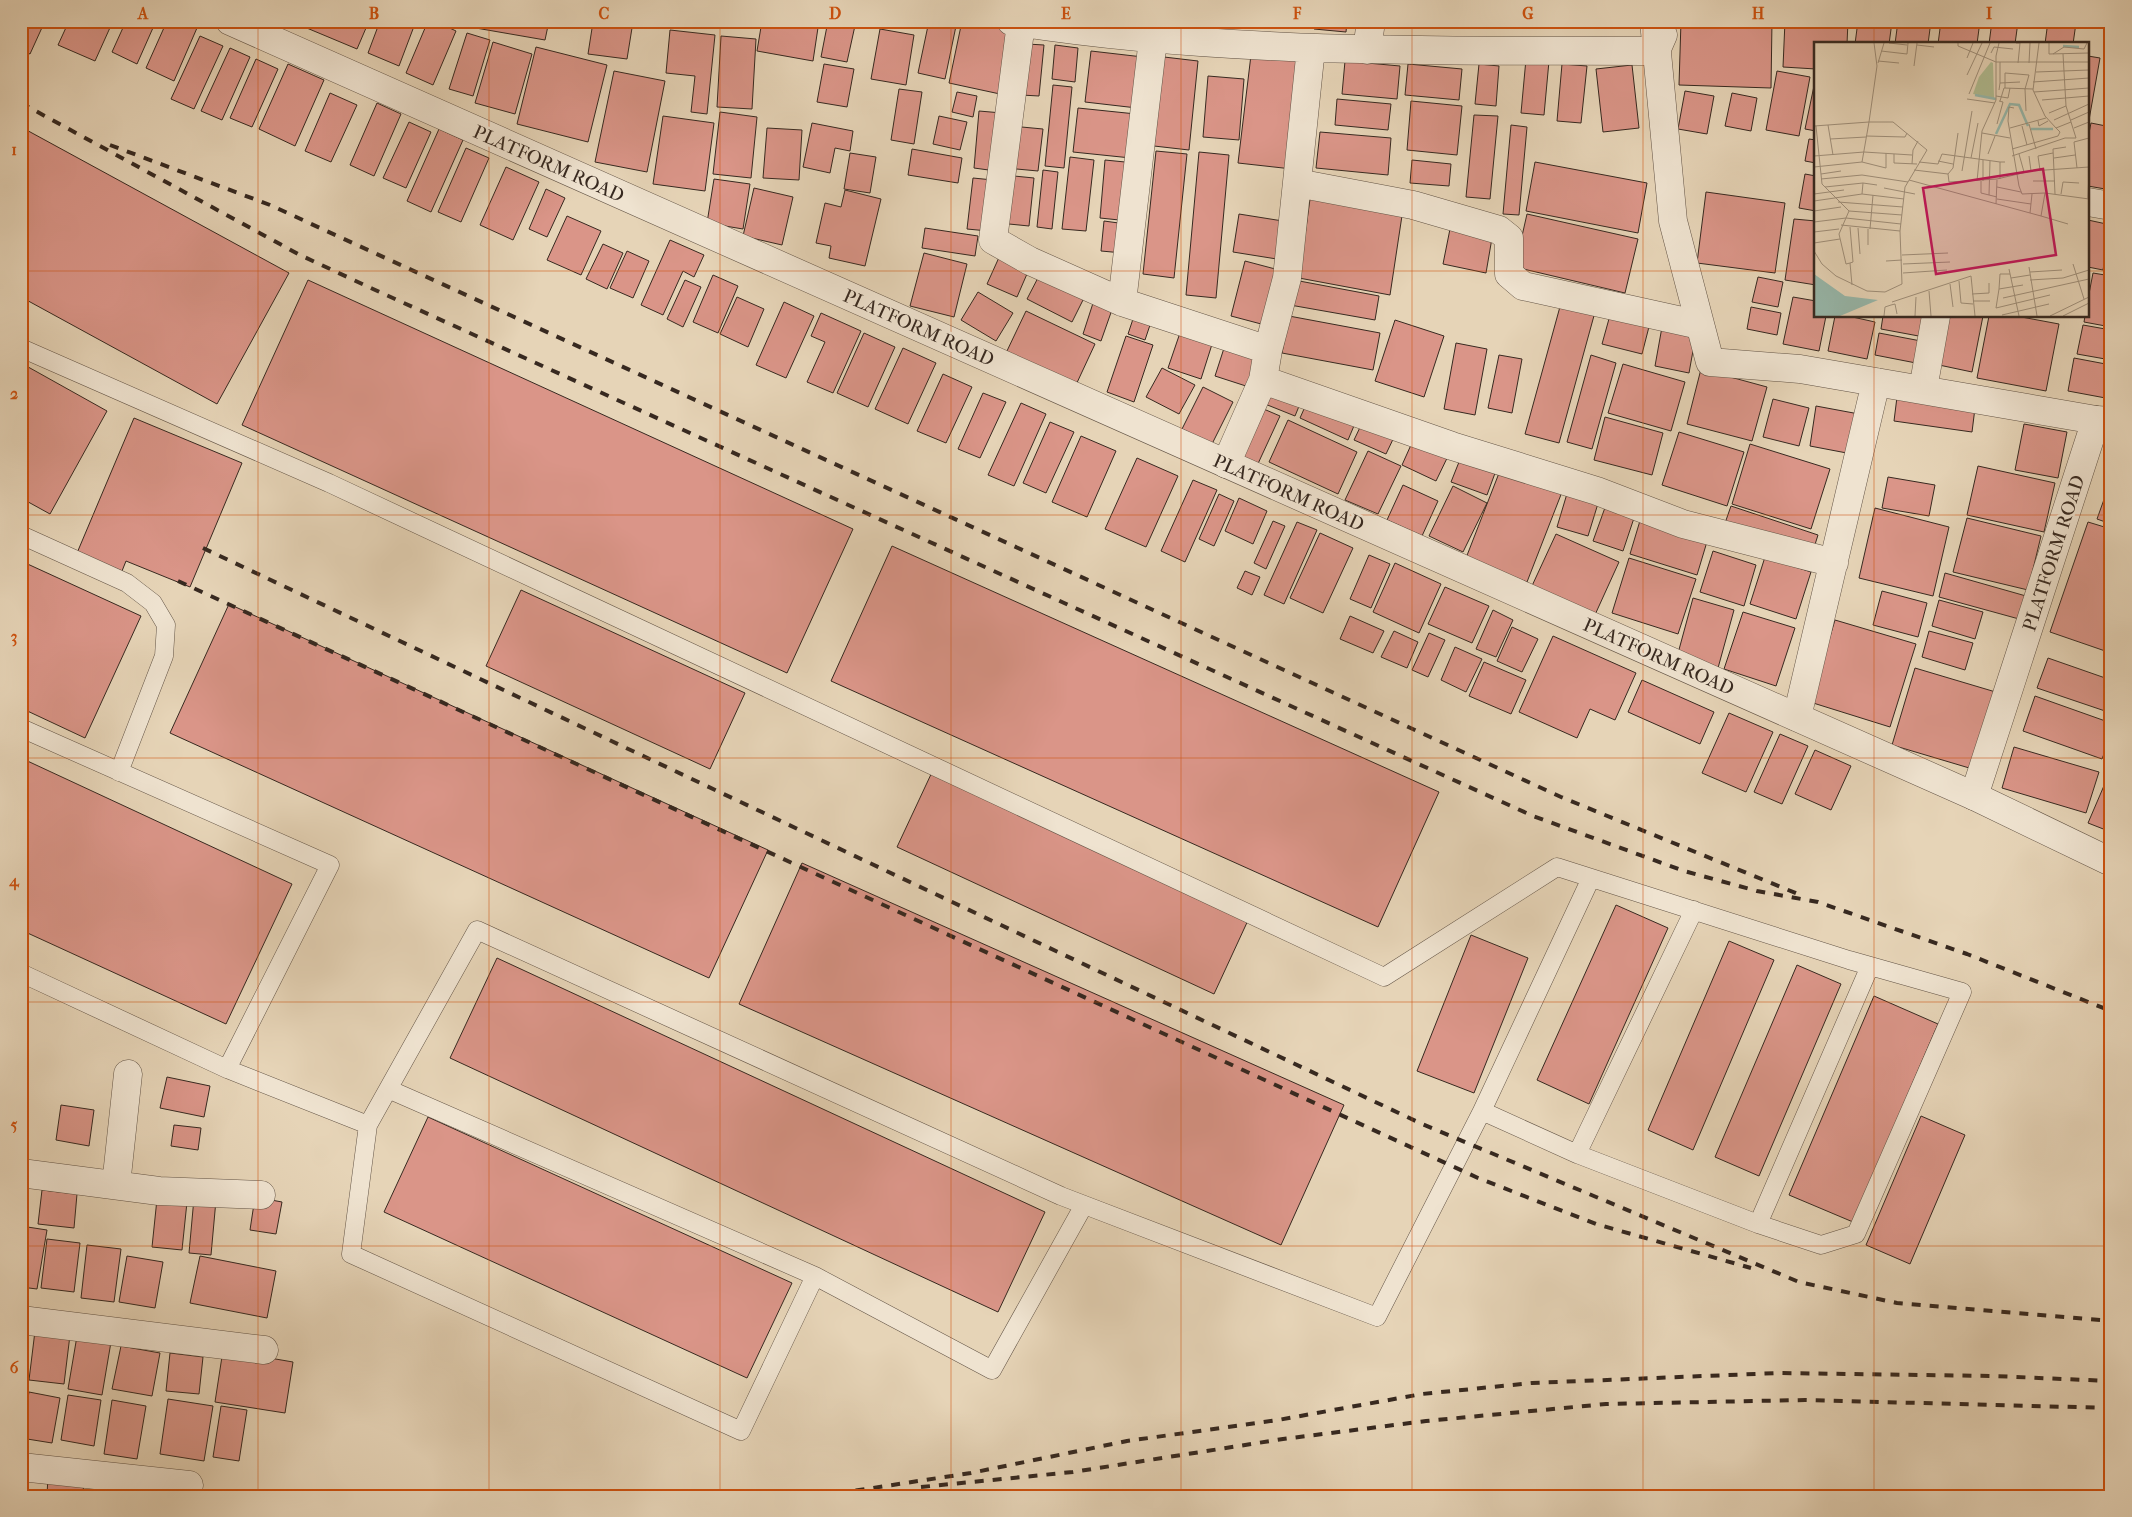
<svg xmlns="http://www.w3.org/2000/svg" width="2132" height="1517" font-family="'IM FELL French Canon',serif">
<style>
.building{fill:#da9588;stroke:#372920}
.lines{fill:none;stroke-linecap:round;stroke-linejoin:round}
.service-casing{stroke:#635446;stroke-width:19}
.minor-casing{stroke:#635446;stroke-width:29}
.tertiary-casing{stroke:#635446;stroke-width:29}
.service{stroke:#efe3d0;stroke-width:18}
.minor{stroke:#efe3d0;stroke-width:28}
.tertiary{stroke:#efe3d0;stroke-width:28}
.rail{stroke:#372920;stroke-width:4;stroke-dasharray:9 9;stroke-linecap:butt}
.grid{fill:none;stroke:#cd520f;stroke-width:1;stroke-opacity:0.55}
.labels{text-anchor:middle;stroke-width:5;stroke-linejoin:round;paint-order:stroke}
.street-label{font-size:19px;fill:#372920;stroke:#efe3d0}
.inset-river{fill:none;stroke:#97b8ab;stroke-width:2.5}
.inset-road{fill:none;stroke:#a0907b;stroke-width:1}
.view{fill:#c2185b;fill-opacity:0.15;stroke:#c2185b;stroke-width:2.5}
.inset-edge{fill:none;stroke:#372920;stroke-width:2.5}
.neatline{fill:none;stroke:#cd520f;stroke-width:2}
.grid-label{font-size:16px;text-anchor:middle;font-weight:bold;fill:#cd520f}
</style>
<rect width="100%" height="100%" fill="#e6d4b7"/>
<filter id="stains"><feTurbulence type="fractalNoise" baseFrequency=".004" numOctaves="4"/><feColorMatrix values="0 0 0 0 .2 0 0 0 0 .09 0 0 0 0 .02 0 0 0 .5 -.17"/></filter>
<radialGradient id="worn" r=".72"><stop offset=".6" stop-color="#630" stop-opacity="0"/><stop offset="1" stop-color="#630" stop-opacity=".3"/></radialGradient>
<path class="building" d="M21,21H45L30,54L21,50Z
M69,21H113L95,61L58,45Z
M126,21H156L137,64L112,52Z
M167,21H200L174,81L146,68Z
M290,21H369L357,49Z
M380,21H416L399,66L368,53Z
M428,21H435L456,31L433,85L406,73Z
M471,21H549L545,40L470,27Z
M668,21H721L720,28Z
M762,21H819L813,61L757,51Z
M828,21H856L847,62L821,57Z
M929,21L956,26L945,79L918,73Z
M962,21H975L1014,30L1000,94L949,83Z
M1179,21H1208L1207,30L1179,24Z
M1264,21H1304V28L1264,24Z
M1315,21H1347L1346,32L1314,29Z
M1681,21H1772L1771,88L1679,85Z
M1785,21H1848L1847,44H1816V69L1783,67Z
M1858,21L1892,22L1889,44H1855Z
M1898,21H1931L1928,44H1895Z
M1941,21H1980L1977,44H1938Z
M1992,21L2018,22L2015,44H1989Z
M2048,21L2076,23L2073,44H2045Z
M593,22L632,28L627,59L588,54Z
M880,29L914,35L906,85L871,79Z
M670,30L715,35L707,114L691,112L695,76L666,73Z
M467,33L490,40L473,96L449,89Z
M200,36L223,46L194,109L171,99Z
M721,36L756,39L752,109L717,107Z
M493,42L532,54L515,114L475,103Z
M1027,44L1044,45L1039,96L1021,95Z
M1055,45L1078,48L1075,82L1052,79Z
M536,47L607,65L588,142L517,124Z
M230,48L250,57L222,120L201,111Z
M1091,51L1143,57L1137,108L1085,102Z
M1251,55L1304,62L1292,169L1238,163Z
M2088,56L2100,58L2089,120H2088Z
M1164,57L1198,61L1189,150L1154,146Z
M256,59L278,69L252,127L230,118Z
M1526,59L1549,61L1544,115L1521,113Z
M1345,61L1400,66L1397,99L1342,94Z
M288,64L324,80L295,146L259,129Z
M824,64L854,69L847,107L817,102Z
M1408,64L1462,69L1459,100L1405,95Z
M1479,64L1499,66L1496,106L1475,104Z
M1562,64L1587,66L1581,123L1557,121Z
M1632,65L1639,128L1603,132L1596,69Z
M614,71L665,81L647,172L595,162Z
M1777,71L1810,77L1799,136L1766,130Z
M1208,76L1244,79L1239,140L1203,137Z
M1815,81H1816V131L1805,129Z
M1053,85L1072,87L1064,168L1045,166Z
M899,89L922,92L914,144L891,140Z
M1685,91L1714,96L1707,134L1678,129Z
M957,92L977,96L973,117L952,112Z
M330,93L357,105L331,162L305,151Z
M1732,93L1757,98L1751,131L1725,126Z
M1337,99L1391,104L1388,130L1335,125Z
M1411,101L1462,106L1457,155L1407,150Z
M377,103L401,114L374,176L350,165Z
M1078,108L1136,114L1131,158L1073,152Z
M979,111L1002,113L996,171L974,168Z
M720,112L757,117L751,178L713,174Z
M1474,115L1498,116L1490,199L1466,197Z
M663,116L714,123L705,191L653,184Z
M939,116L967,122L960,150L933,144Z
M409,122L431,132L406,188L383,178Z
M812,123L853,131L850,151L835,148L830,173L803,167Z
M2091,123L2111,127V190L2088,186V138Z
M1511,125L1527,127L1519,215L1503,214Z
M1011,126L1043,129L1038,171L1006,168Z
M21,127L289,273L217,404L21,297Z
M767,128L802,130L799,180L763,178Z
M439,129L463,140L431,212L407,201Z
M1320,132L1391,138L1388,175L1316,168Z
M1809,139L1816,140V163L1805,161Z
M466,148L489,158L461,222L438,212Z
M912,149L962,158L958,183L908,175Z
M1156,151L1187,154L1174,278L1143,274Z
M1199,152L1229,155L1216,298L1186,295Z
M850,153L876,157L870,193L844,189Z
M1070,157L1094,160L1086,231L1062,229Z
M1105,160L1135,163L1129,221L1100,218Z
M1412,160L1451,164L1449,186L1410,183Z
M1535,162L1647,183L1638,233L1526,211Z
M506,167L539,182L513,240L480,225Z
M1043,170L1058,172L1052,229L1037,227Z
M1805,174L1816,176V211L1799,208Z
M1004,175L1034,178L1029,226L999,223Z
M973,178L993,180L988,231L967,229Z
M714,179L750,184L743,229L707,223Z
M754,188L793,197L782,245L743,236Z
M546,189L565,198L547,237L529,229Z
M845,190L881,199L865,266L829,258L831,246L816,243L825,203L841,207Z
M1311,192L1403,209L1390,295L1299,278Z
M1706,192L1785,203L1775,273L1697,263Z
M1239,214L1289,222L1283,260L1233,252Z
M1527,214L1638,239L1625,293L1515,267Z
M567,216L601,231L581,275L547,260Z
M1794,219L1816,221V285L1785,280Z
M2088,220L2111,225L2103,270L2088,267Z
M1104,221L1126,224L1123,253L1101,251Z
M925,228L978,236L975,256L922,248Z
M1450,229L1492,238L1486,273L1443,264Z
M670,240L704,255L694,277L683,271L663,315L641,305Z
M603,244L623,253L607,289L586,279Z
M627,251L649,261L633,298L610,288Z
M924,253L967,264L954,317L910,306Z
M1001,253L1030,267L1017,297L987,284Z
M1245,261L1279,270L1265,325L1231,316Z
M1041,272L1086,294L1072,322L1027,299Z
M2093,273L2111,276V327L2084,322L2085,316H2088V299Z
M713,275L738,286L718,333L693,322Z
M1758,277L1783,282L1778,307L1752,302Z
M308,280L853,529L787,673L242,425Z
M685,280L701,287L683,327L667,319Z
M1294,280L1379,296L1375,320L1290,305Z
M978,292L1013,313L996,341L961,320Z
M737,297L764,309L748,347L720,334Z
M1095,297L1114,304L1101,341L1083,334Z
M1793,297L1816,301V316H1826L1819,351L1783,344Z
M784,302L814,316L786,378L756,365Z
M1561,303L1595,312L1559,443L1525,434Z
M1751,307L1781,313L1777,335L1747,329Z
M1612,308L1651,319L1642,354L1602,344Z
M1026,311L1095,344L1075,387L1006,353Z
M821,313L861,331L833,393L807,382L825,342L811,336Z
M1135,313L1152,319L1145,340L1128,334Z
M1289,316L1380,333L1373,370L1282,353Z
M1835,316H1848L1875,322L1867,359L1828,351Z
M1883,316H1928L1924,337L1881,329Z
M1949,316H1983L1972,372L1939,365Z
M1989,316H2016L2059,324L2046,391L1977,378Z
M1395,320L1444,336L1424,397L1375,381Z
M2083,325L2111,330V360L2077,354Z
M1182,327L1214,338L1201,379L1168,368Z
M1662,327L1696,334L1689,373L1655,366Z
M864,333L895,347L868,407L837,393Z
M1879,333L1921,341L1916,363L1875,355Z
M1126,336L1153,345L1134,402L1107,392Z
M1226,342L1259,353L1249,387L1215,376Z
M1456,343L1487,349L1475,415L1444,409Z
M903,348L936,363L908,424L875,409Z
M1499,355L1522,359L1512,413L1488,408Z
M1591,355L1616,363L1592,449L1567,442Z
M2074,358L2111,365V399L2068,391Z
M21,363L107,411L50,514L21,498Z
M1623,364L1685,382L1671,431L1608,413Z
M1162,368L1195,385L1179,414L1146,397Z
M1701,369L1767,387L1752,441L1687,424Z
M943,374L972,387L946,443L917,431Z
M1203,387L1233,402L1212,444L1182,429Z
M1273,387L1302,399L1295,416L1265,404Z
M983,393L1006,402L980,458L958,449Z
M1897,397L1975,408L1972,432L1894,421Z
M1773,399L1809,408L1799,446L1763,437Z
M1308,400L1356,421L1348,440L1300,418Z
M1021,403L1046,414L1014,486L988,475Z
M1816,406L1859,414L1852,454L1810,446Z
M1259,407L1280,416L1256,468L1235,458Z
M1605,417L1663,433L1652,475L1594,460Z
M134,418L242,463L190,587L126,561L122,571L77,553Z
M1364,419L1396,433L1386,454L1354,440Z
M1288,420L1357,452L1338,494L1269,462Z
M1050,422L1074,432L1046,493L1023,483Z
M2024,424L2067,432L2058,478L2015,470Z
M1679,432L1744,452L1727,506L1662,485Z
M1081,436L1116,451L1087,517L1052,502Z
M1415,436L1450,452L1436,481L1402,465Z
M1750,444L1830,469L1811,529L1732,504Z
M1368,451L1401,466L1378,514L1345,500Z
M1463,452L1498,465L1487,495L1451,482Z
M1137,458L1178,476L1146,547L1105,529Z
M1978,466L2055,483L2044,532L1967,515Z
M1501,468L1562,492L1527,582L1466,558Z
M1888,477L1935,485L1929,516L1882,508Z
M1193,480L1217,490L1185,562L1161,551Z
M2111,480V524L2097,519Z
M1403,485L1438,501L1422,536L1387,520Z
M1453,486L1487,503L1463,552L1429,536Z
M1569,487L1600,497L1588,536L1557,527Z
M1219,494L1234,501L1214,546L1199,539Z
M1239,498L1267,511L1253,544L1225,531Z
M1607,502L1636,512L1623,551L1593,541Z
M1731,506L1818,535L1812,554L1724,526Z
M1875,508L1949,527L1933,596L1859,578Z
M1642,514L1709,535L1697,575L1630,554Z
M1967,518L2041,536L2028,590L1953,572Z
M1273,521L1285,526L1266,569L1254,563Z
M1297,522L1317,530L1284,604L1264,595Z
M2088,522L2111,529V653L2050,632Z
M1320,533L1353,548L1323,613L1290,598Z
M1556,534L1619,562L1594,617L1531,588Z
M892,546L1439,792L1378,927L831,681Z
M1713,551L1756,565L1744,606L1700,592Z
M1369,555L1390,564L1371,608L1350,599Z
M1765,557L1811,572L1796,619L1750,604Z
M1629,558L1696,579L1678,634L1612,613Z
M21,561L141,616L85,738L21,708Z
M1395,563L1441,584L1419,633L1373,612Z
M1245,571L1260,577L1252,595L1237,588Z
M1945,573L2026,596L2019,619L1939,597Z
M1445,587L1489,606L1472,643L1428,624Z
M521,590L745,693L710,769L486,666Z
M1882,591L1927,603L1918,637L1873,625Z
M1693,598L1734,610L1718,668L1677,657Z
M1939,600L1983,612L1975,639L1932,626Z
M229,604L768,850L709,978L170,733Z
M1493,610L1513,620L1496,657L1476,649Z
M1743,612L1795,628L1776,686L1724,669Z
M1350,616L1384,631L1373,653L1340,639Z
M1835,620L1916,644L1890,727L1810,702Z
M1512,627L1538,639L1522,672L1497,661Z
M1394,631L1418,642L1407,668L1381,657Z
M1929,631L1973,643L1965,670L1922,657Z
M1429,633L1445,640L1428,677L1412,670Z
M1553,636L1636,673L1615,720L1590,709L1577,738L1519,712Z
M1455,647L1482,659L1466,692L1441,680Z
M2048,658L2111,680V713L2037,688Z
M1484,662L1526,680L1511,714L1469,696Z
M1915,668L1999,693L1976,770L1892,745Z
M1642,680L1714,712L1700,744L1628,712Z
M2035,696L2111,723V736L2102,759L2023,731Z
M1729,713L1773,732L1746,792L1702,773Z
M1780,734L1808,746L1782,804L1754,792Z
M2014,747L2099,772L2086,813L2002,788Z
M1815,750L1851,766L1831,810L1795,794Z
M21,758L292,884L226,1024L21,930Z
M933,770L1250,916L1214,994L897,847Z
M2109,774L2111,775V832L2088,823Z
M802,863L1344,1105L1281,1245L739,1004Z
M1616,905L1668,928L1589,1104L1537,1080Z
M1471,935L1528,958L1474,1093L1417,1071Z
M1729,941L1774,960L1693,1150L1648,1130Z
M497,958L1045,1212L998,1312L450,1058Z
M1797,965L1841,984L1759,1176L1715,1157Z
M1874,996L1938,1024L1853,1222L1789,1195Z
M167,1077L210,1086L204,1117L160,1108Z
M61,1105L94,1110L89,1146L56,1140Z
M1921,1116L1965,1135L1910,1264L1866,1245Z
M428,1117L792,1283L747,1378L384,1212Z
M174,1125L201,1128L198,1150L171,1146Z
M42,1190L77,1194L74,1228L38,1224Z
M255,1197L282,1202L276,1234L250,1230Z
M194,1198L216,1200L211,1255L189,1253Z
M157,1199L187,1202L182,1250L152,1247Z
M21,1226L47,1230L37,1289L21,1287Z
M47,1239L80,1243L74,1292L41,1288Z
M87,1245L121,1249L114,1302L81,1298Z
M127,1256L163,1262L155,1308L119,1302Z
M200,1256L276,1271L267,1318L190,1303Z
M35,1331L70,1335L64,1384L29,1380Z
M77,1336L111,1342L102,1395L68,1389Z
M121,1346L160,1353L152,1396L112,1389Z
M223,1350L293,1362L285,1413L215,1402Z
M170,1353L203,1357L199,1394L166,1391Z
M29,1392L60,1398L52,1443L21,1438Z
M68,1395L101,1400L94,1446L61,1440Z
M168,1399L213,1406L204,1461L160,1454Z
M112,1400L146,1406L137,1459L104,1454Z
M221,1406L247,1410L239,1461L213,1457Z
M48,1475L84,1476L83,1496H47Z"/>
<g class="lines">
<defs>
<path id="service" d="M21,348L329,483L1384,977L1557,867L1849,960L1962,992L1856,1234L1821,1245L1758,1224
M21,535L127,583L153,603L166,625L164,656L119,772
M21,728L330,865L227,1069L21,973
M1591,878L1482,1111L1577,1154L1694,910
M227,1069L368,1125L351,1254L741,1431L815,1276L992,1370L1084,1205
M388,1089L815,1276
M368,1125L477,930L1061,1196L1377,1317L1482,1111
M1577,1154L1758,1224L1870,966"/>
<path id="minor" d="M1011,21C1224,55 1441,50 1656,51L1663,35
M1654,21L1673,221L1710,362L1800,369L2096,420
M1021,23L993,240L1030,261L1122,302L1268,350
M1367,50L1371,21
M1297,183L1413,205L1499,230L1509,238V274L1523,286L1700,325
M2088,202L2111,206
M1122,302L1153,39L1157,21
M1263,380L1452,446L1597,491L1683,524L1834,563
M1923,389L1936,316
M1226,464L1263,380L1268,350L1287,278L1311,48
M1797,717L1876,382
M1974,796L2111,862
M21,1173L159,1191L261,1195
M116,1185L128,1074
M21,1320L264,1350
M21,1467L189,1485"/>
<path id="tertiary" d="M230,21L1974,796L2096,420L2111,421"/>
</defs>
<use href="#service" class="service-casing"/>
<use href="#minor" class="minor-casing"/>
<use href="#tertiary" class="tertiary-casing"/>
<use href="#service" class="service"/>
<use href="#minor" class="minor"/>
<use href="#tertiary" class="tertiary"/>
<path class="rail" d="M21,103L300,255L373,289L1533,816L1684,871L1757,891L1818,902L1967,954L2111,1011
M110,145L270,205L1561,797L1798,894
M203,548L1422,1124L1799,1282L1897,1303L2111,1321
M178,581L1478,1178L1596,1224L1751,1268
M921,1487L1073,1472L1283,1439L1426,1421L1606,1404L1805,1400L2111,1408
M820,1496L971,1473L1127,1441L1278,1420L1422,1394L1532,1383L1778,1373L1993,1376L2111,1381"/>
</g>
<path class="grid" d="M258,21V1496M489,21V1496M720,21V1496M951,21V1496M1181,21V1496M1412,21V1496M1643,21V1496M1874,21V44M21,271H1816M2088,271H2111M1874,316V1496M21,515H2111M21,758H2111M21,1002H2111M21,1246H2111"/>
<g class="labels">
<g class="street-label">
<text transform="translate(549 163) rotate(24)" y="7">PLATFORM ROAD</text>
<text transform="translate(919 327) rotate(24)" y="7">PLATFORM ROAD</text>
<text transform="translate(1289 492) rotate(24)" y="7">PLATFORM ROAD</text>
<text transform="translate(2053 553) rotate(-72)" y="7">PLATFORM ROAD</text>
<text transform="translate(1659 656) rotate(24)" y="7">PLATFORM ROAD</text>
</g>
</g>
<g transform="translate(1814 42)">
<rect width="275" height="275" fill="#e6d4b7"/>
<path d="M177,20L179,21L180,56L159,52L165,35Z" fill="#b1bd92"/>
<path d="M0,232L31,254L64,258L26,274H0Z" fill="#97b8ab"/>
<path class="inset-river" d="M249,4L265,5M161,53L182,57M217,87H239M182,92L196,62L205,63L214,84"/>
<path class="inset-road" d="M75,1L93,3M144,1V4L182,20H275M202,1H206L204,21M225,1L219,48L231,74L242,86M235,1V12L275,11M103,3L120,5M67,9L93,12L94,1M177,11L180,5L199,7M239,12L250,5L270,7L273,1M153,16L159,1M64,19L85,21M64,21L70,1M215,21L216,1M100,24L103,1M222,30L275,28M153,33L168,1M219,40L275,36M186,41V20M191,46V31L215,33L211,47L212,69M185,48L186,41L206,40M220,50L275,46M155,52L176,1M182,54L194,56L196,46M153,57L181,61M228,58L275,54M186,59L190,46L219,47M200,66L195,65L194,79L205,144L208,152L231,151M235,71L252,64M240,78L275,62M257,78L275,70M224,79L225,84L234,79M183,82L189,60L185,59M215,82L222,107M14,83L19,113M0,84L55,80L63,24L60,1M2,84L8,142L35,169L25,192L32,222L36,221L38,243M208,84L213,103M196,86L232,76M260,86L275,80M168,91L196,96M52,94L91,95L93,91M16,97L52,95M198,107L244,94L246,90L242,86L257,80M80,112V121L103,122M174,112L181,94M205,112L210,130M0,114L50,110L98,113M198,114L251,96H262L252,64L249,12M215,114L217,129M157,116L164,81M240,116L261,113M124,119L139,122M48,120L72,126V111M105,120L124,122L128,112L186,120M98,122L99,108L104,99M0,125L48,120L55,80H79L113,108L91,145L86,189L88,242L71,250L53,249L22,234L8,222L0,209M263,126L260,100L275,96M100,128L134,132L135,140L183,137L217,129L275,125M226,128L224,114L239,111M148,129L158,69M7,132L27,129M134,132L139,126L144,91M7,137L48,133L94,140M186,137V120H191M95,138L227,174L231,151L275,157M163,139L168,89L182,58V14L185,1M167,139V151L183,155M169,139V118M219,139H241M11,145L49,141M183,145L207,150M70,146L101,152M0,152L30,148M48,152L49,141L63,143M241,152L239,107L252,105M247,152L249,140L265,141M175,153L176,119M274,156L275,127M183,157L217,162M0,159L48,152L90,157M24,160L89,165M182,162L183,138M0,169L27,165M35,169L88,173M216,171L218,152M227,174L254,182M0,180L32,176L87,182M27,183L86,189M44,186L46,212M56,187L59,153M0,190L25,187M0,201L26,197M54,203V187M88,213L134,211M72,219L88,218M36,221L39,220L36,185M89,222L136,220M259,222L270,257M215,225L223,274M195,227L205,274M216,230L248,228M89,231L133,228M197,236L216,233M216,238L249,236L275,228M145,239L147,261L159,262M136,242L139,265M209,243L185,247L182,266L236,253M185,247L186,232H196M115,249L117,274M158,252L175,251V241M189,256L275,237M159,259H176M78,260L157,234L161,274M188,273L235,262M70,274L71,265L77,263L81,262L83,272M101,274L102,255M236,274L275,255M249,274L275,261"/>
<path class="view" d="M229,127L242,213L122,232L109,146Z"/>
<rect width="275" height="275" class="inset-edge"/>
</g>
<rect width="2132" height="1517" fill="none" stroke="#e6d4b7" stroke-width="55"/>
<rect x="28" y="28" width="2076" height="1462" class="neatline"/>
<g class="grid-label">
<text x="143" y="19">A</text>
<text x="374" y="19">B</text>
<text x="604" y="19">C</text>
<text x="835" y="19">D</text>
<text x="1066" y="19">E</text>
<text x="1297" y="19">F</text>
<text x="1528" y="19">G</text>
<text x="1758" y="19">H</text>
<text x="1989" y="19">I</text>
<text x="14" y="155">1</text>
<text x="14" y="399">2</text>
<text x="14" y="642">3</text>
<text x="14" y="886">4</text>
<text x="14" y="1130">5</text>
<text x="14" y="1373">6</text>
</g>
<rect width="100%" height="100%" filter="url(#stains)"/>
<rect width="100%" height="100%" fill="url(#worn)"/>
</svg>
